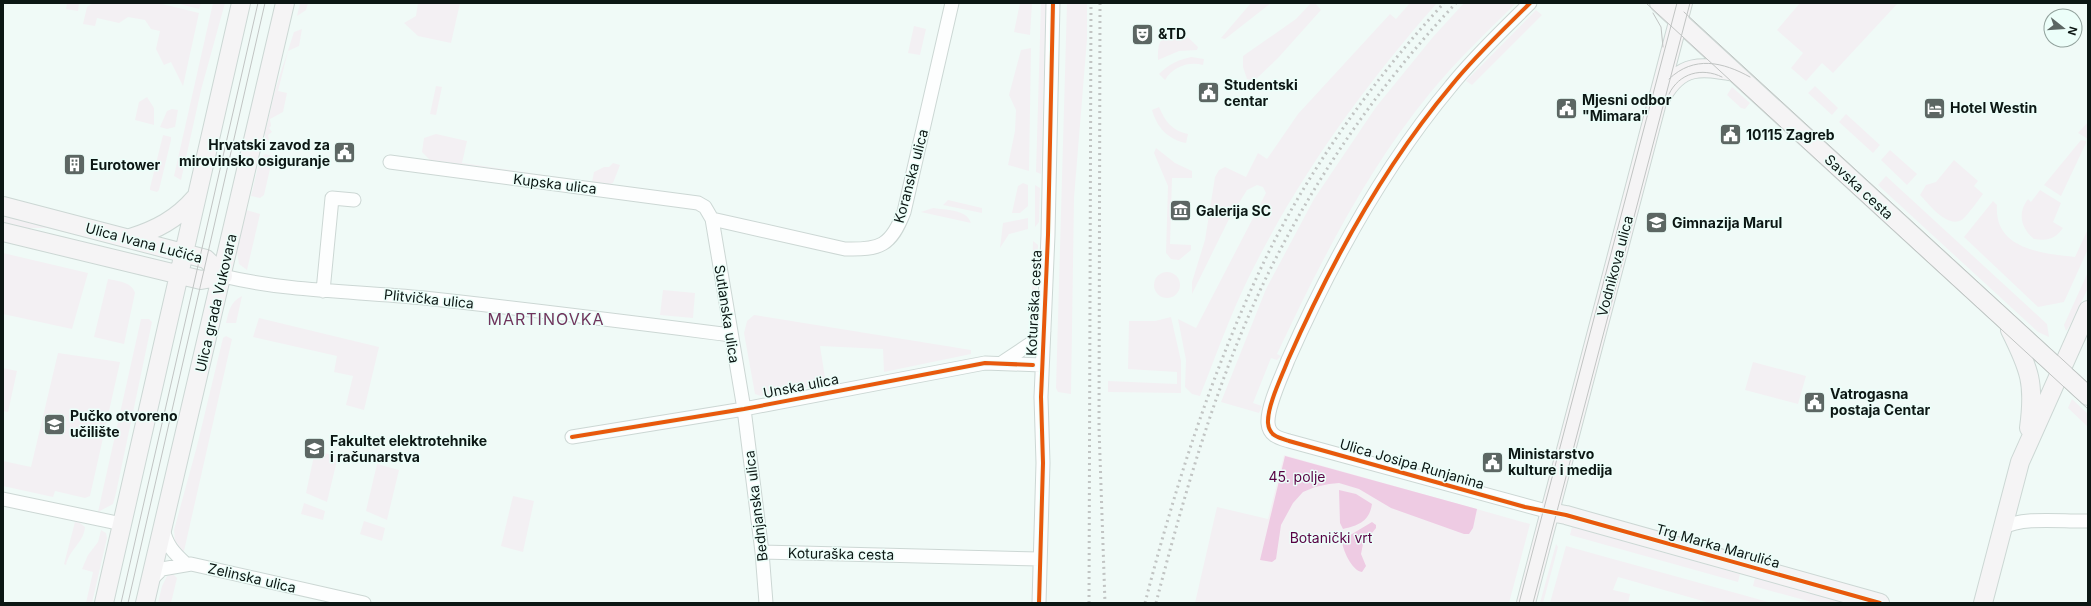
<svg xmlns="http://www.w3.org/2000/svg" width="2091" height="606" font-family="Inter,sans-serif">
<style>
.green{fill:#f3f0f3}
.forest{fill:#eecbe3}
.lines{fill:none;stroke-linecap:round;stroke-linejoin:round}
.street-casing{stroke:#ccd7d4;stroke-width:15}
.secondary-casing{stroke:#ccd7d4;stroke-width:20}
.street{stroke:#fdfefe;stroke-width:13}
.secondary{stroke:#f5f4f5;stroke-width:18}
.tram{stroke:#c1c4c3;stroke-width:1}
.rail{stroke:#c1c4c3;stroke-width:3;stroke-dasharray:2 4;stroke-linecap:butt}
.cycleway-casing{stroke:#ecfef9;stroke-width:6}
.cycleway{stroke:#e8590c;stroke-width:4}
.labels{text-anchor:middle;stroke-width:3;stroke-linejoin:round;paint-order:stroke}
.poi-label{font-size:14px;font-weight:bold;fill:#0c1714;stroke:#ecfef9;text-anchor:start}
.street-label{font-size:14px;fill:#0c1714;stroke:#ecfef9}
.park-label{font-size:14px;fill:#590244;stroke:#ecfef9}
.quarter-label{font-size:16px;letter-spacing:1px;fill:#70345c;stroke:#ecfef9}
</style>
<rect width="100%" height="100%" fill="#f0faf7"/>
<path class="green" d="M67,3H79L78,11L66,9Z
M93,3H158L199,13L183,86L171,62L164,65L156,49L160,31L151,29L145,20L128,17L119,23L97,18L95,26L83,24L87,7Z
M176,3H201L199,9Z
M213,3H225L201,90L181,180L174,176Z
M300,3H308L306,10L297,16Z
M418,3H460L451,43L418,36L404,23L416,16Z
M1020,3H1032L1030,35L1014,32Z
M1041,3H1046L1041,174L1036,172Z
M1067,3H1087V39L1074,198L1071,394L1058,392L1056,388Z
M1251,3H1271L1225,39L1221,38Z
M1311,3H1315L1321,10L1278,58L1254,81L1247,79L1243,67V56L1296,19Z
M1410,3H1437C1363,87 1296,180 1247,281C1229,318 1215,358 1200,396L1192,394L1185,387L1186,360L1178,319L1196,328L1266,193L1263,187L1257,185L1247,190L1229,219L1192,294V282L1205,240L1215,177L1219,170L1225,167L1246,177L1258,153L1267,159L1298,114L1390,14L1396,19Z
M1464,3H1516C1487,32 1456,61 1430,93C1366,171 1320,263 1277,354L1281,356L1277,360L1271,358L1253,403L1262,406L1259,413L1221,402L1266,289L1314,199L1376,107L1433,37Z
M1800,3H1898L1833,73L1822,63L1806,81L1791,68L1803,53L1777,30Z
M1536,10L1542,15L1472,85L1466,81Z
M914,26L926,29L920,55L908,53Z
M302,29L299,46L288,51L278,91L287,93L283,112L270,119L271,126L269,128L272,132L268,135L269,140L267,141L265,138V132L276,87L294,32Z
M1170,32C1183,31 1189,38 1198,47L1197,50L1179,51L1158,60C1158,45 1158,41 1170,32Z
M1031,48L1029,171L1008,165L1015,131L1016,110L1009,95L1021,50Z
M1191,57L1204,59L1203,65C1188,61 1173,67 1165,80L1159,74C1169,64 1178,60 1191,57Z
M436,86L442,87L436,115L430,114Z
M1815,86L1838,108L1832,115L1808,93Z
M1732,87L1750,103L1745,109L1741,108L1727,95Z
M147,97L154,108V125L135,120L139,102Z
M1159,107C1165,121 1172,131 1188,134L1186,143C1167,139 1157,127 1152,110Z
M172,109L178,110L175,127L167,129L160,127L167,111Z
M1846,114L1880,145L1873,153L1839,122Z
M2088,122V139L2078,133Z
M436,134L467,141L462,163L592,182L594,172L604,167H609L613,163L620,165L613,183L607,185L431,161L422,152L424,138Z
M163,135L171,137V140L159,190L157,192L150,190V188Z
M2081,140L2086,141V143L2061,196L2044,185Z
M1156,148L1175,163L1192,171V178H1172L1170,244L1191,245V250L1179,260L1171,259L1166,253L1168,186L1154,153Z
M1890,150L1917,174L1907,185L1881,160Z
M265,154L273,156L264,195L260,198L251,196L260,158Z
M1954,160L1978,181L1974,186L1983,194C1977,202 1970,212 1963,219C1948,230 1929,204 1920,195L1926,185L1936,182Z
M1886,176L2047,324L2049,337L2038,332L1878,185Z
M1023,183L1028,185V206L1020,213H1012L1018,186Z
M1035,185L1040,188L1039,222L1035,227Z
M2040,190L2061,203L2053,222L2063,228C2055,239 2048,241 2034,239C2021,228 2017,213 2028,199L2031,202Z
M948,200L982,208V213L943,205Z
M1993,201L1997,205C1994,249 2041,253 2075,257L2088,229V249L2064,302L2038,307L1964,237Z
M933,208C945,210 967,209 971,223L921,212Z
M246,210L260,214L247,270L239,264L237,252Z
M3,214L123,246L47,228H23L3,225Z
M1028,218V229L1009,234L1000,248L1003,223Z
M1033,241L1038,245L1035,326L1031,333Z
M3,253L88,273L72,329L3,314Z
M2088,272V288L2071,324L2066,331L2064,325Z
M1154 285a13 13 0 1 1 26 0a13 13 0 1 1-26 0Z
M108,279C118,281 132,282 135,293L124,344L94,337Z
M663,290L695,293L693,318L660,315Z
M242,296L236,323H226C229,311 230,302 242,296Z
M754,315L971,350V354L884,372L883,349L820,346L826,384L761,396L755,394L744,333L747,321Z
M1171,317L1181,361V393L1108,392V381L1177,384V372L1128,369L1129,321H1155Z
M259,318L379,347L364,410L346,405L353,376L334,372L337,356L253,337Z
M141,319H149L152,322L116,493L113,504L98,512Z
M226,336L232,339L184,551H182L175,541L174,530L197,446L223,338Z
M58,353L120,362L90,496L85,498L55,491L53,497L3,486V461L31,467Z
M1753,362L1806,376L1798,404L1745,390Z
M3,368L17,371L8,412L3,411Z
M2072,399L2088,414V427L2068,408Z
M315,451L338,456L327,502L306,493Z
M1284,455L1530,524L1509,603H1195L1217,507L1268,519Z
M377,464L399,470L387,520L366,511Z
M513,496L534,501L523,552L501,546Z
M304,503L325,511L323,520L301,514Z
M364,521L385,528L382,541L360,534Z
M75,522L80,523L85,527C84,542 69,550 66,565L64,564Z
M1572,527L1740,574L1738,582L1570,535Z
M101,530L106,533L107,538L92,603H86L93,572L82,569L88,555L98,542Z
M1556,544L1558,547L1543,603H1540Z
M1566,546L1772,603H1710L1618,577L1613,590L1630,594L1628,603H1550Z
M173,574L177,578L171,603H158L162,586L167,576Z
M1755,578L1845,603H1815L1753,586Z"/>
<path class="forest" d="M1285,456L1477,509L1473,528L1469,534H1464L1391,508L1359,489L1339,483L1329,484L1315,487L1303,492L1293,503L1281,525L1276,559L1272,562L1260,560Z
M1339,490L1356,494L1372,504C1369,522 1359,525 1343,529L1340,523Z
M1372,522L1376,525V528L1363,544L1361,554L1366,566L1362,572C1352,571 1342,549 1342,540Z"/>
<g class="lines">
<defs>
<path id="street" d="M1530,3C1503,30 1475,56 1451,86C1384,166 1330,265 1288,360C1282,376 1267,406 1268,423C1269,436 1279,438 1289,441L1550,512
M390,162L698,203L705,207L712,219L744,409L762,552L766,603
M712,219L845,249C880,250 891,246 904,212L952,3
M223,276C289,292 357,291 424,298C526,309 628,322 731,335
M323,291L332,198L354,200
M1003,362L1030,344L1044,331
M572,437L744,409L985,363L1042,365
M3,499L122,524
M163,528C166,545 174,553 186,564
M2002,528C2024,516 2063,522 2088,521
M762,552L1040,559
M151,580L162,569L191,564L364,603
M1039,603L1043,463L1041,397L1048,235L1053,3"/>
<path id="secondary" d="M1659,3L2088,396
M1662,96C1681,63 1701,66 1734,72
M3,206L206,259L223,276
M3,232L201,280L223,276
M130,238C156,230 177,219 195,198
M2010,330C2030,370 2035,384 2029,428
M1550,512L1566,515L1880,603
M104,603L241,3
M145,603L285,3
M1526,603L1683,3
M1983,603L2020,462L2088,310"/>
</defs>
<use href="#street" class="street-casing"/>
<use href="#secondary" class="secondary-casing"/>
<use href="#street" class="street"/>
<use href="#secondary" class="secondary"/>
<path class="tram" d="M1646,3L2088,409
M1684,12L2088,383
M1653,13L1661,27L1663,47
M1669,79C1694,55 1723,62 1750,77
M1669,94C1679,73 1702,67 1722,77
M121,603L258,3
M128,603L265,3
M1519,603L1677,3
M1533,603L1690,3"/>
<path class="rail" d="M1100,3L1099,428L1105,603
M1089,603L1091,3
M1145,603C1173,494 1208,384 1255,281C1300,181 1370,83 1444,3
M1156,603C1186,487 1222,362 1277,256C1325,163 1385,79 1456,3"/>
<defs>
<path id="cycleway" d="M1530,3C1503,30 1475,56 1451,86C1384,166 1330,265 1288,360C1282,376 1267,406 1268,423C1269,436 1279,438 1289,441L1525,507L1566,515L1880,603
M572,437L744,409L985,363L1033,365
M1039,603L1043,463L1041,397L1048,235L1053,3"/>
</defs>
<use href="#cycleway" class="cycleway-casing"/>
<use href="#cycleway" class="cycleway"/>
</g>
<defs>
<symbol id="theatre-square" viewBox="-11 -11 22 22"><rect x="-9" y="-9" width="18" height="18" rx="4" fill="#5c6663" stroke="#ecfef9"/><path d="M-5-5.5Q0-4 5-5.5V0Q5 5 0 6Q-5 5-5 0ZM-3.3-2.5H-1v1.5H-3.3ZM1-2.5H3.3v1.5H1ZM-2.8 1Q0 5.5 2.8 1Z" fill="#fff"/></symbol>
<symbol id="civic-square" viewBox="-11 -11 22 22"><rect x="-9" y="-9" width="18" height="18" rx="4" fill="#5c6663" stroke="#ecfef9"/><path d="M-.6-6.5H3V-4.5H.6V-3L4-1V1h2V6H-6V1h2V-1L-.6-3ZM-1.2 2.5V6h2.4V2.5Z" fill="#fff"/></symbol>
<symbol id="hotel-square" viewBox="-11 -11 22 22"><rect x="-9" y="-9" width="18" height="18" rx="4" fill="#5c6663" stroke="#ecfef9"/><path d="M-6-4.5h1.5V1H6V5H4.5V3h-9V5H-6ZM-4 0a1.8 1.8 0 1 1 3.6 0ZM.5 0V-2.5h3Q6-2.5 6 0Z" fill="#fff"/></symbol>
<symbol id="building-square" viewBox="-11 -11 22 22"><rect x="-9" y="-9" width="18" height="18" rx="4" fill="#5c6663" stroke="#ecfef9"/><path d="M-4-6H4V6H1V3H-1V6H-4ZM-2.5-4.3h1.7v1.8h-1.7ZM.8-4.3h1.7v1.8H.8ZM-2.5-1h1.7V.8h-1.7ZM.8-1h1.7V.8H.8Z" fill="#fff"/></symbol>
<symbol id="museum-square" viewBox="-11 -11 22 22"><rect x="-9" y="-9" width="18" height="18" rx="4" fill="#5c6663" stroke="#ecfef9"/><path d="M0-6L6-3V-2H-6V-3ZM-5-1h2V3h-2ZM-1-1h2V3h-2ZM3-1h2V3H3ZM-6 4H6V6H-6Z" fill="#fff"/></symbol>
<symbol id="school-square" viewBox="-11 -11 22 22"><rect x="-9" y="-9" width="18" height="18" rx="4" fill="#5c6663" stroke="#ecfef9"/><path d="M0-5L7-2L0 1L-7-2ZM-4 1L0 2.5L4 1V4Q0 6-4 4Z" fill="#fff"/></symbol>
<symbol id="university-square" viewBox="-11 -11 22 22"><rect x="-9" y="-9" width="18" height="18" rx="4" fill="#5c6663" stroke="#ecfef9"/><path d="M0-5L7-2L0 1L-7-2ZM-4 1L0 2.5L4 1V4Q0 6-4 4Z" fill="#fff"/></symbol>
</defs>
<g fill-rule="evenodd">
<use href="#theatre-square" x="1130" y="22" width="25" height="25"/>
<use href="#civic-square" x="1196" y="80" width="25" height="25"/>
<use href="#civic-square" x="1554" y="96" width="25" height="25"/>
<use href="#hotel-square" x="1922" y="96" width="25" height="25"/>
<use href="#civic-square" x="1718" y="122" width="25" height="25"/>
<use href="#civic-square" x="332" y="140" width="25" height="25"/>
<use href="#building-square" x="62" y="152" width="25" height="25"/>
<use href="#museum-square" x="1168" y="198" width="25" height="25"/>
<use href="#school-square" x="1644" y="210" width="25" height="25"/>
<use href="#civic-square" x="1802" y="390" width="25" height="25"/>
<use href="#university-square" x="42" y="412" width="25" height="25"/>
<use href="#university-square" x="302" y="436" width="25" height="25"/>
<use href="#civic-square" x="1480" y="450" width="25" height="25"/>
</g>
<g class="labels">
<g class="poi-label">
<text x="1158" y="39">&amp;TD</text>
<text x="1224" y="90">Studentski<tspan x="1224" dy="16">centar</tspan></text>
<text x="1582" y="105">Mjesni odbor<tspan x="1582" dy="16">"Mimara"</tspan></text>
<text x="1950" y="113">Hotel Westin</text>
<text x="1746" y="140">10115 Zagreb</text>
<text x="330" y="150" text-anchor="end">Hrvatski zavod za<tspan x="330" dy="16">mirovinsko osiguranje</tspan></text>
<text x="90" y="170">Eurotower</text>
<text x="1196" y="216">Galerija SC</text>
<text x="1672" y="228">Gimnazija Marul</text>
<text x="1830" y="399">Vatrogasna<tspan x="1830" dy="16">postaja Centar</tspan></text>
<text x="70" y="421">Pučko otvoreno<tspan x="70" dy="16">učilište</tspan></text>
<text x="330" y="446">Fakultet elektrotehnike<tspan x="330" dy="16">i računarstva</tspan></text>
<text x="1508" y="459">Ministarstvo<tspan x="1508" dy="16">kulture i medija</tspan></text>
</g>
<g class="street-label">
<text transform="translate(911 176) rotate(-75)" y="5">Koranska ulica</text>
<text transform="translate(555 184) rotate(7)" y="5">Kupska ulica</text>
<text transform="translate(1859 187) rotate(43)" y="5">Savska cesta</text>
<text transform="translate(144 243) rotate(15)" y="5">Ulica Ivana Lučića</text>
<text transform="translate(1615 266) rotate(-75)" y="5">Vodnikova ulica</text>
<text transform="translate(429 299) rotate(6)" y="5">Plitvička ulica</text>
<text transform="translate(216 303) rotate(-77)" y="5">Ulica grada Vukovara</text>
<text transform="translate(1034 303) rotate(-87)" y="5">Koturaška cesta</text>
<text transform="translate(727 314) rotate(81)" y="5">Sutlanska ulica</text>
<text transform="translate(801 386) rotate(-11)" y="5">Unska ulica</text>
<text transform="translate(1412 464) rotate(16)" y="5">Ulica Josipa Runjanina</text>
<text transform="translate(756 506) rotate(-97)" y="5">Bednjanska ulica</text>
<text transform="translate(1718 546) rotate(16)" y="5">Trg Marka Marulića</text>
<text transform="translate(841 554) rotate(1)" y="5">Koturaška cesta</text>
<text transform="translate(252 578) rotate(13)" y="5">Zelinska ulica</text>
</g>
<g class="park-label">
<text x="1297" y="482">45. polje</text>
<text x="1331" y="543">Botanički vrt</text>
</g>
<g class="quarter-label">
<text x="546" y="325">MARTINOVKA</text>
</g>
</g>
<rect width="2091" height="606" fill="none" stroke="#0c1714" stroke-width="8"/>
<g transform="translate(2063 28) rotate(107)"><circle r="19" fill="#ecfef9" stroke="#92a29d"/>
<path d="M0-3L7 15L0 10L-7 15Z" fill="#5c6663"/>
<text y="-6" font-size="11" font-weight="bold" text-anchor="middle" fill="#0c1714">N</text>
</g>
</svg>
